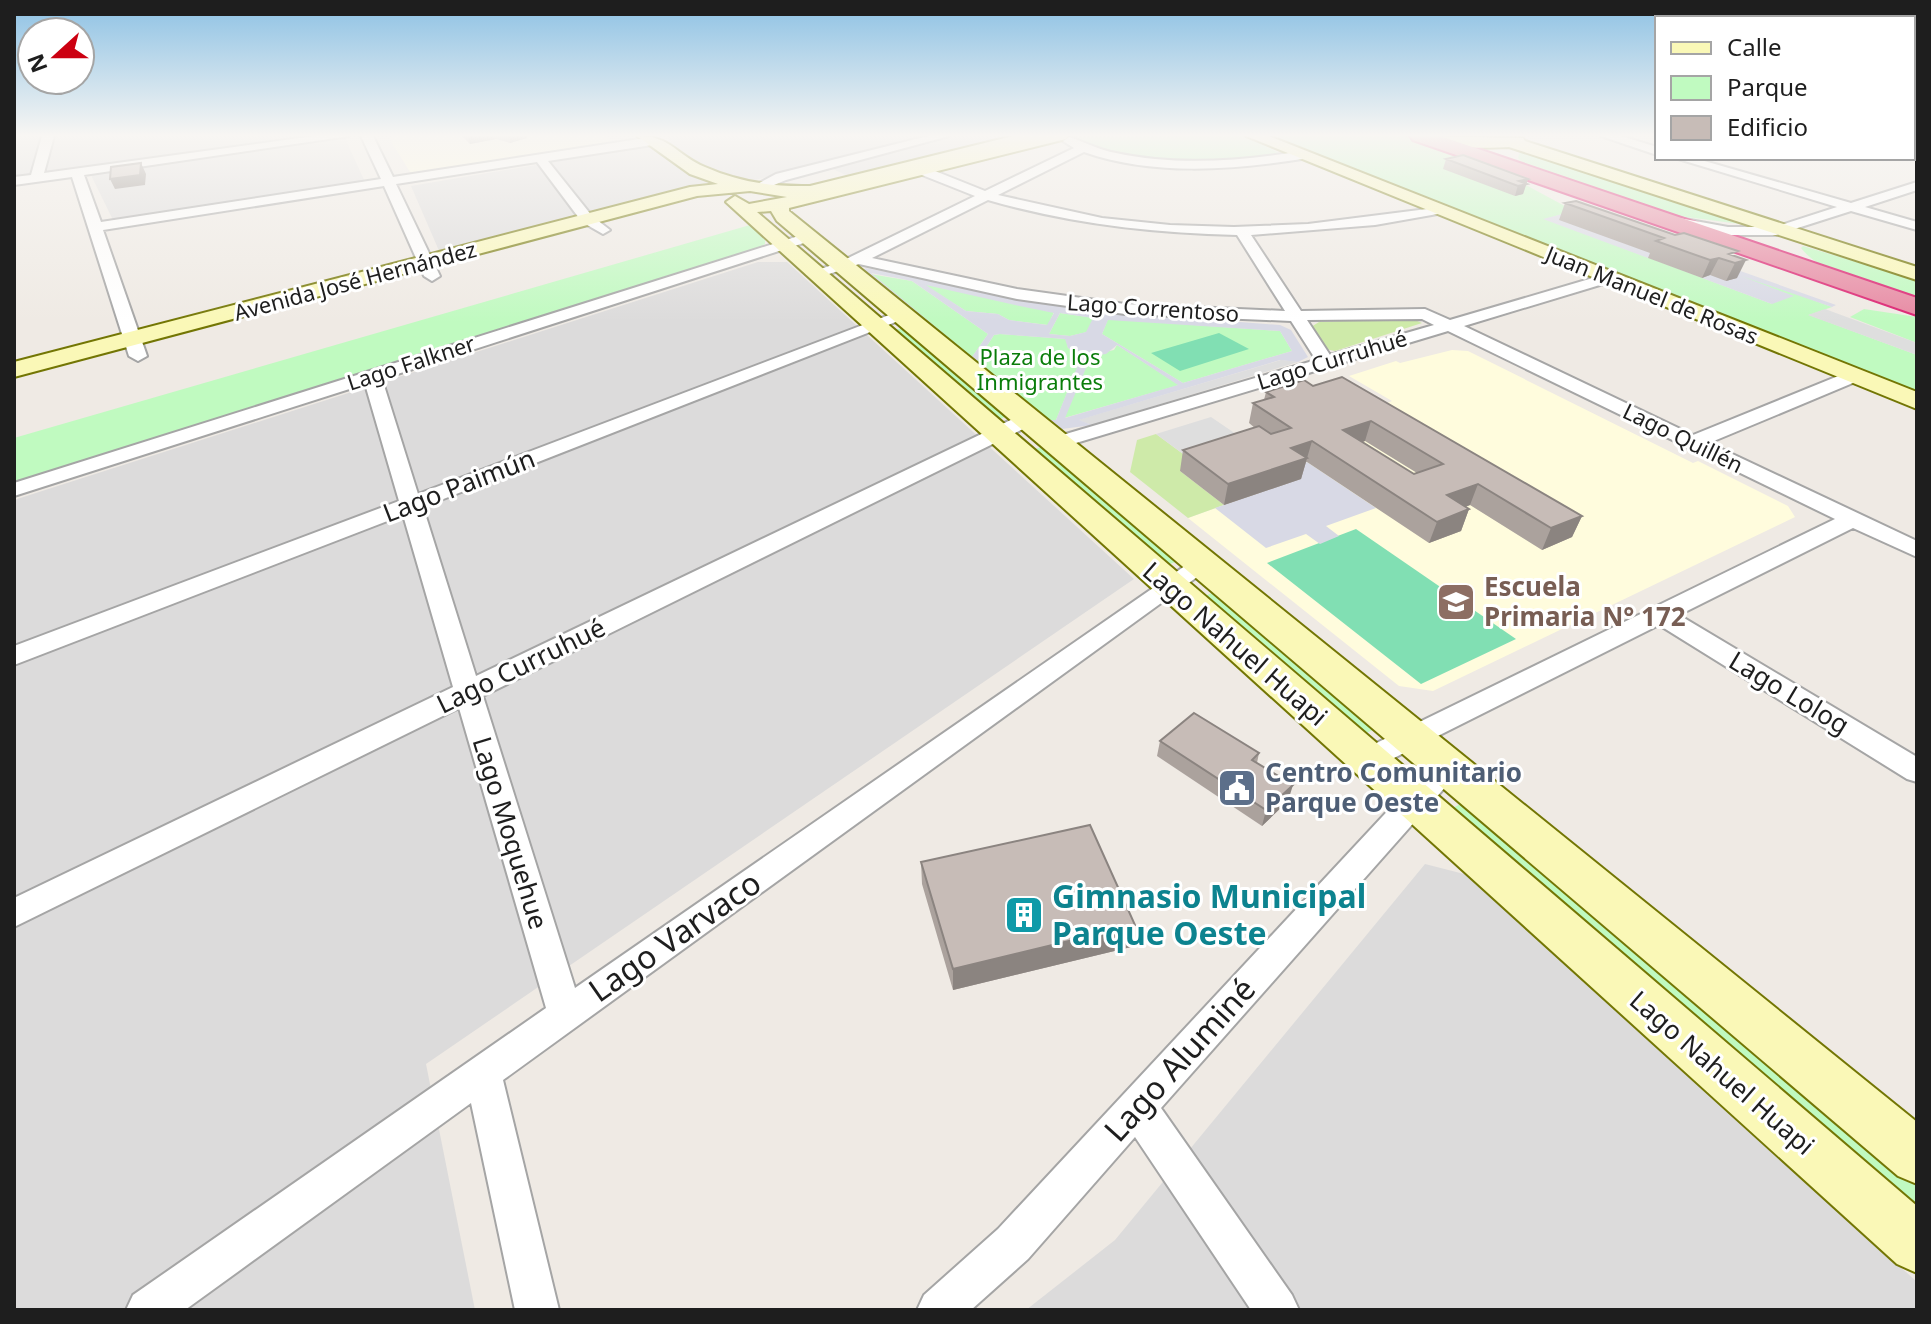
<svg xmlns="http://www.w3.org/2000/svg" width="1931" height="1324" font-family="'Noto Sans',sans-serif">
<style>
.residential{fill:#dcdbdb}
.education{fill:#fffcdd}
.grass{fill:#ceeaa9}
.park{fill:#c0fac0}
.pitch{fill:#81dfb3}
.parking{fill:#dedede}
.plaza{fill:#d8d9e5;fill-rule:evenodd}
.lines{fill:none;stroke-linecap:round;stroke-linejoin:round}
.street-casing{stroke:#a5a5a5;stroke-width:4}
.secondary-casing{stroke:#737604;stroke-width:4}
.highway-casing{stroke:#dc2271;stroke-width:4}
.street{fill:#fff;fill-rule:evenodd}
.secondary{fill:#faf8b7;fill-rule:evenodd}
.highway{fill:#e78aa3;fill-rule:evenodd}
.wall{fill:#aba29d;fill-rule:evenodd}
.shaded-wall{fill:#8b8480}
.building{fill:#c7bcb7;stroke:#8b8480;stroke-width:2;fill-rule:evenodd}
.labels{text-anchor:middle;stroke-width:6;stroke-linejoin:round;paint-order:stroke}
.far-street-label{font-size:22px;fill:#1e1e1e;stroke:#fff}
.far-park-label{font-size:22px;fill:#0a7d0a;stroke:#fff}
.street-label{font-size:26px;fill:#1e1e1e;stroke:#fff}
.education-label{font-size:26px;font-weight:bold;fill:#785e54;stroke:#fff;text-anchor:start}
.service-label{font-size:26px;font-weight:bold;fill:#4e5e75;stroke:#fff;text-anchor:start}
.near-culture-label{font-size:32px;font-weight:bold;fill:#0d838f;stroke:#fff;text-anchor:start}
.near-street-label{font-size:32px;fill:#1e1e1e;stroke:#fff}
</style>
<rect width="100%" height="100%" fill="#efeae4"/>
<path class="residential" d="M14,136H344L365,182L113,220L87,167L14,177Z
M665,136H1011L850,177L820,163L755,180L745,179L676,192L440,253L411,186L672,142Z
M758,262H787L1134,579L426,1064L475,1310H14V500Z
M1425,864L1468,875L1917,1282V1310H1026L1115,1240Z"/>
<path class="education" d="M392,136H606L612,141L605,144L421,173L410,172L389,138Z
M1452,350L1468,351L1693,463L1698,461L1788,506L1795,517L1433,691L1399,686L1188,518L1224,505L1180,471L1285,447L1249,423L1269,417L1380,406L1392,401L1349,376L1396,361L1400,363Z"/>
<path class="grass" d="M1410,318L1422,323L1335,351L1325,349L1311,327L1319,322Z
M1156,434L1198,465L1180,471L1224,505L1188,518L1130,472L1137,440Z"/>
<path class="park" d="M1245,136L1281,154C1241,170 1110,161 1073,137Z
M1265,136H1404L1498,170L1574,211L1545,219L1772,304L1739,276L1744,275L1832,307L1809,315L1917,355V394Z
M1520,152L1527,153L1740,224L1664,214L1526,166L1518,158Z
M750,225L765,240V244L755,250L14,483V438Z
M1803,246L1917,280V301C1884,289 1822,276 1801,248Z
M870,274L912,281L988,334L972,357Z
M923,284L1054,312L1048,325L1009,320L998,314L966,311Z
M1864,309L1917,317V343L1850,317Z
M1060,313L1094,318L1087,332L1070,336L1049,334Z
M1108,319L1280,331L1292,351L1183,383L1102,334Z
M905,328L1009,415L998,420L892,330Z
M1000,334L1066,339L1068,348L1083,354L1056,420H1050L977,361L994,335Z
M1117,345L1179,385L1064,418L1091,355L1114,350Z
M1042,447L1178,561L1167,565L1032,450Z
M1214,592L1376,728L1365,734L1203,597Z
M1464,802L1917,1174V1224L1451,809Z"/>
<path class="pitch" d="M1219,333L1249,349L1180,371L1151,353Z
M1356,529L1516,639L1421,684L1267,563Z"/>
<path class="parking" d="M1825,309L1917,343V355L1808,315Z
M1281,360L1298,362L1092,425L1078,420Z
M1211,417L1255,447L1198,465L1156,434Z"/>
<path class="plaza" d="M1574,211L1605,223L1836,305L1832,307L1741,276L1794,296L1772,304L1702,278L1710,275L1736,278L1561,220L1657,255L1648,258L1543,219Z
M866,268L1073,309L1280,325L1291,330L1308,357L1298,362L1280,360L1079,420L1092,425L1062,429L1056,427L861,271ZM871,273L912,281L988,334L972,357ZM926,285L1015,305L1054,313L1047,325L1009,320L998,314L966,311ZM1060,313L1093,318L1086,332L1070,336L1049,334ZM1108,320L1280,331L1292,351L1183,383L1102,334ZM1000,334L1065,339L1068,348L1082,355L1056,420H1050L977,361L994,335ZM1117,345L1178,385L1065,418L1091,356L1106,354Z
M1307,462L1376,508L1326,526L1339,536L1320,544L1306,534L1266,548L1215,508L1300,479L1286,468Z"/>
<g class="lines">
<defs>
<path id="street" d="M42,136H54L44,173L314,136H349L84,175L101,222L381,179L361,136H373L393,177L652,137L658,141L652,145L548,161L592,216L610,230L603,234L582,222L537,162L396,184L440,276L432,281L424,276L384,186L103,230L147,356L138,361L129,356L72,177L14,185V177L31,175Z
M928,136H949L786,180L757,192L750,188L776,174Z
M1601,136H1621L1657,147V155Z
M1913,136H1917V144L1913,143Z
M1069,137C1085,142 1099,150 1116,153C1176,166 1242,161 1302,151L1308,155L1302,159C1232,170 1152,176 1084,152L998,195L1102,218L1170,225L1234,227L1308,224L1443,207V213L1375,225L1251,235L1301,311L1425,309L1450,320L1603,275H1613V281L1464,326L1693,435L1848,372H1860L1863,376L1860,380L1709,443L1917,541V557L1853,528L1679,615L1917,757V782L1907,779L1659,625L1376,767L1366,771L1356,767L1352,760L1356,753L1835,519L1448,331L1056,449L1046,443L1049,439L1316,360L1291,321L1125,314L1017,299L859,264L814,279L806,274L838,263L975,196L907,169V163H915L985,191L1074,148L1063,141ZM988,200C1070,224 1152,233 1237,235L1285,311L1125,304L1017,289L872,258ZM1422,319L1434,325L1330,355L1307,320Z
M1675,158H1694L1851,203L1917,182V190L1865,207L1917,222V230L1851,211L1776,235H1728L1674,225V219L1679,218L1728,227H1775L1837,207Z
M808,233L815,237L813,240L382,379L418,494L897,312H909L911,316L423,507L476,676L1021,415H1035L1038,419L1035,423L483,696L575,988L1195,559H1211L1215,564L503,1080L559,1310H515L471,1103L185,1310H126L133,1295L546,1008L459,708L14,927V898L453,687L403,515L14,665V646L399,501L365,384L14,496V483Z
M1446,756L1456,759L1460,767L1456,775L1161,1108L1292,1295L1299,1310H1251L1135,1137L1028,1259L971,1310H917L924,1295L998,1229L1436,759Z"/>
<path id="secondary" d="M637,136C672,136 676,155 705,167C739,182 772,187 810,186L1013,136H1068L1066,139L789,208V211L1917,1122V1184L1898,1176L777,221L771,211L757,212L1917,1206V1273L1897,1264L726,202L735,196L749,204L787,197L750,191L697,196L14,377V362L690,187L718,184L690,174Z
M1246,136H1269L1917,392V409Z
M1419,136L1523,138L1525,141L1917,267V280L1509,147C1486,148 1437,150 1419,136Z"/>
<path id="highway" d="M1410,136H1440L1917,298V315L1413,140Z"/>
</defs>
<use href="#street" class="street-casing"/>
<use href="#secondary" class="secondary-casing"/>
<use href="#highway" class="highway-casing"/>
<use href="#street" class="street"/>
<use href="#secondary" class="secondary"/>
<use href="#highway" class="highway"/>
</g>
<path class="wall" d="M462,136H527V138L510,143L496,139L470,144Z
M1446,159L1528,179L1523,194L1515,196L1443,169Z
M1565,203L1736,257L1737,278L1726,281L1710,275L1702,278L1648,258L1650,253L1559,220Z
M1313,386L1582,516L1572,537L1542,550L1470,505L1465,507L1469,509L1461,531L1429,543L1307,462H1306L1301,479L1224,505L1180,471L1183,450L1255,428L1249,423L1253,403L1264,400L1266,392ZM1365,441L1417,473L1414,474L1363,442Z
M1160,741L1259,753L1257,763L1288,801L1262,826L1157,756Z
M921,862L1135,925L1131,947L953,990L922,884Z"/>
<path class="shaded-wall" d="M468,136H495L496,139L470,144Z
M509,136H527V138L510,143Z
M141,163L146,174L145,185L115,189L110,179Z
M1528,179L1523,194L1515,196L1519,181Z
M1719,258L1710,275L1702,278L1710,260Z
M1746,260L1737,278L1726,281L1735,263Z
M1371,421L1365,441L1338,450L1343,430Z
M1312,441L1301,479L1224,505L1228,484L1291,448Z
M1478,484L1470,505L1439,517L1447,495Z
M1469,509L1461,531L1429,543L1437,522Z
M1582,516L1572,537L1542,550L1551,528Z
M1293,785L1288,801L1262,826L1266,810Z
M1135,925L1131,947L953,990V969Z"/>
<path class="building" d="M1463,155L1528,179L1519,181L1527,184L1518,186L1446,159Z
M141,163L140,175L110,179L111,167Z
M1576,201L1675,235L1684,233L1738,251L1729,254L1746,260L1735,263L1719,258L1710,260L1656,241L1664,238L1565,203Z
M1342,377L1582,516L1551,528L1478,484L1447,495L1469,509L1437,522L1312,441L1291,448L1307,458L1228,484L1183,450L1259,426L1271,434L1291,428L1253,403L1274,397L1266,392L1304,380L1313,386ZM1371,421L1443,464L1414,474L1343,430Z
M1194,713L1259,753L1252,760L1293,785L1266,810L1160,741Z
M1090,825L1135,925L953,969L921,862Z"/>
<linearGradient id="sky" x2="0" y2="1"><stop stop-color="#8cc1e4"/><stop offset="0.42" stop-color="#f8f6f3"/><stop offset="1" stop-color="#f8f6f3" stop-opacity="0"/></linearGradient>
<rect width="1931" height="322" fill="url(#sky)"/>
<defs>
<symbol id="school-square" viewBox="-11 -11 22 22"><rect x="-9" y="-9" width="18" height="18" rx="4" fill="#8d6e63" stroke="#fff"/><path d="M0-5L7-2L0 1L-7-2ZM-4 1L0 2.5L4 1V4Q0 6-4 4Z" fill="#fff"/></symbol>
<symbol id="civic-square" viewBox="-11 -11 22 22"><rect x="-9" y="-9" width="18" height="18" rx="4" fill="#5c6f8a" stroke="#fff"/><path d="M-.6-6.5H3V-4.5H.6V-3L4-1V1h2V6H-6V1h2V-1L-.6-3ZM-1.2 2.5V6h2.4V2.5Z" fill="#fff"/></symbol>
<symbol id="building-square" viewBox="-11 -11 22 22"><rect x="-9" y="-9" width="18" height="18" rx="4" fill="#0f9aa8" stroke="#fff"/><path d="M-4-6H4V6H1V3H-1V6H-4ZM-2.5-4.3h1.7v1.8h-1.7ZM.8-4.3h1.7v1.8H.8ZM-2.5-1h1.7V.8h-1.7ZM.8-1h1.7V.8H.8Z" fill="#fff"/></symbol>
</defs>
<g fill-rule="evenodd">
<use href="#school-square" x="1434" y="580" width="44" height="44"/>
<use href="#civic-square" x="1215" y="766" width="44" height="44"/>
<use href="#building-square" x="1002" y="893" width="44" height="44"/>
</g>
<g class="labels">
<g class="far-street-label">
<text transform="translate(355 281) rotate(-15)" y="8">Avenida José Hernández</text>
<text transform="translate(1652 295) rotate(22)" y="8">Juan Manuel de Rosas</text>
<text transform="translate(1153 308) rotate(4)" y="8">Lago Correntoso</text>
<text transform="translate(1332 360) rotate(-17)" y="8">Lago Curruhué</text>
<text transform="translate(411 363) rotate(-18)" y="8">Lago Falkner</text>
<text transform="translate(1683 438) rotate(26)" y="8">Lago Quillén</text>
</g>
<g class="far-park-label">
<text x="1040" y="365">Plaza de los<tspan x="1040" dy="25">Inmigrantes</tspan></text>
</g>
<g class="street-label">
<text transform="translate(459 486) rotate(-21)" y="9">Lago Paimún</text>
<text transform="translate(1235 644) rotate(41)" y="9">Lago Nahuel Huapi</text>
<text transform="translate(521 666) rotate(-26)" y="9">Lago Curruhué</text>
<text transform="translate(1789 693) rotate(31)" y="9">Lago Lolog</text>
<text transform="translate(510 833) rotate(73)" y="9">Lago Moquehue</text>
<text transform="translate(1722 1073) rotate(41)" y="9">Lago Nahuel Huapi</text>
</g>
<g class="education-label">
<text x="1484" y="596">Escuela<tspan x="1484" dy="30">Primaria N° 172</tspan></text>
</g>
<g class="service-label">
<text x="1265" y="782">Centro Comunitario<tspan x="1265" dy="30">Parque Oeste</tspan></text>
</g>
<g class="near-culture-label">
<text x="1052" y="908">Gimnasio Municipal<tspan x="1052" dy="37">Parque Oeste</tspan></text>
</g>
<g class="near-street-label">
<text transform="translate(675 937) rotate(-35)" y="11">Lago Varvaco</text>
<text transform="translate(1180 1060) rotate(-48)" y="11">Lago Aluminé</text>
</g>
</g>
<rect width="1931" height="1324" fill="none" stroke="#1e1e1e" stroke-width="32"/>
<rect x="1655" y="16" width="260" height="144" fill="#ffffff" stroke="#a5a5a5" stroke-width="2"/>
<rect x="1671" y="42" width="40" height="12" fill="#faf8b7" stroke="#a5a5a5" stroke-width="2"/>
<text x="1727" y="56" font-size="24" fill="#1e1e1e">Calle</text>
<rect x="1671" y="76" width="40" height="24" fill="#c0fac0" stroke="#a5a5a5" stroke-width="2"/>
<text x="1727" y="96" font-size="24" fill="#1e1e1e">Parque</text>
<rect x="1671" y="116" width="40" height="24" fill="#c7bcb7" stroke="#a5a5a5" stroke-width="2"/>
<text x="1727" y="136" font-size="24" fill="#1e1e1e">Edificio</text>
<g transform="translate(56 56) rotate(249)"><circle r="38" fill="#ffffff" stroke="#a5a5a5" stroke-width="2"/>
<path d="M0-6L14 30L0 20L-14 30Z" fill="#cc0011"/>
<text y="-12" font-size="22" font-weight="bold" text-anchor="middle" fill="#1e1e1e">N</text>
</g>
</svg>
